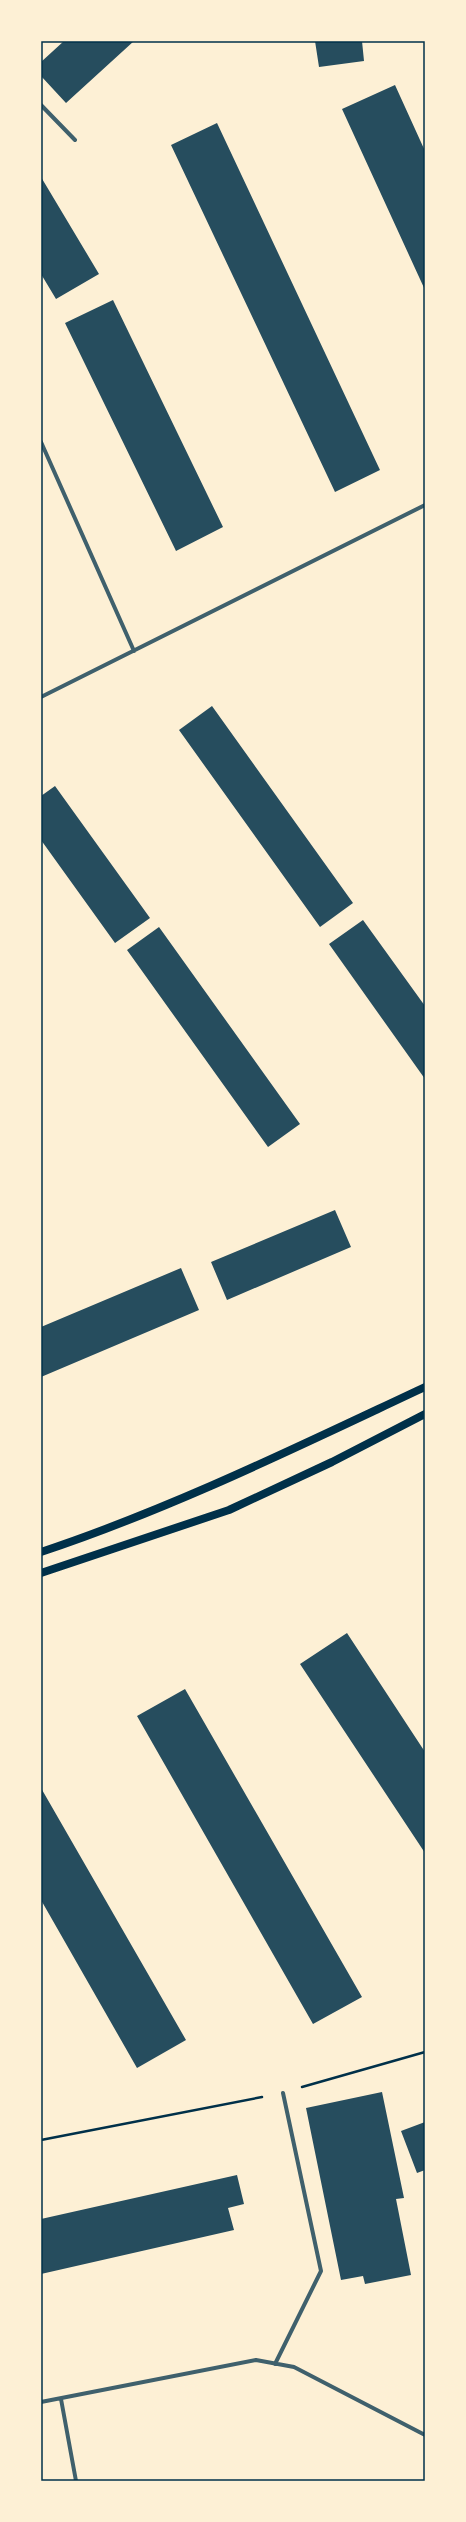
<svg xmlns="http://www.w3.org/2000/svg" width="466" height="2522" font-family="Arial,sans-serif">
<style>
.building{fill:#264d5e}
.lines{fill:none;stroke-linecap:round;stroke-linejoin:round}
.path{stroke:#003049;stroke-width:2.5}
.minor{stroke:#3f606c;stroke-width:4}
.secondary{stroke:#003049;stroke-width:8}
.neatline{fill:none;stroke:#003049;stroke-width:1.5}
</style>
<rect width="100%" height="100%" fill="#fdf0d5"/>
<path class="building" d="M64,41H134L66,103L41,76V62Z
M315,41H362L364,61L319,67Z
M395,85L425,151V290L342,109Z
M217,123L380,470L335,492L171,145Z
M41,177L99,274L56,299L41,274Z
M113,300L223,527L176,551L65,323Z
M212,706L353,903L320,927L179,730Z
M55,786L150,918L115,943L41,840V796Z
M363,920L425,1006V1079L329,944Z
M159,927L300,1124L268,1147L127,950Z
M335,1210L351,1247L227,1300L211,1262Z
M181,1268L199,1310L41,1377V1327Z
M347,1633L425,1752V1853L300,1664Z
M185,1689L362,1997L313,2024L137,1716Z
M41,1788L186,2040L137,2068L41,1900Z
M382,2092L404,2198L396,2199L411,2275L365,2284L363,2276L341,2280L306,2108Z
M425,2122V2170L417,2173L401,2131Z
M237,2175L244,2204L228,2208L234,2230L41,2274V2219Z"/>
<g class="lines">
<path class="path" d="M302,2087L425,2052
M41,2140L262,2097"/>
<path class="minor" d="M41,105L75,140
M41,442L134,651
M41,697L425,505
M275,2364L321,2271L283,2093
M61,2399L76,2481
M41,2402L256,2360L294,2367L425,2435"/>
<path class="secondary" d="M41,1552C173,1508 299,1446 425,1387
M41,1573L229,1510L332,1462L425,1414"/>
</g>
<rect width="466" height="2522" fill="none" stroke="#fdf0d5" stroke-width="84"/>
<rect x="42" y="42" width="382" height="2438" class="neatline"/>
</svg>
